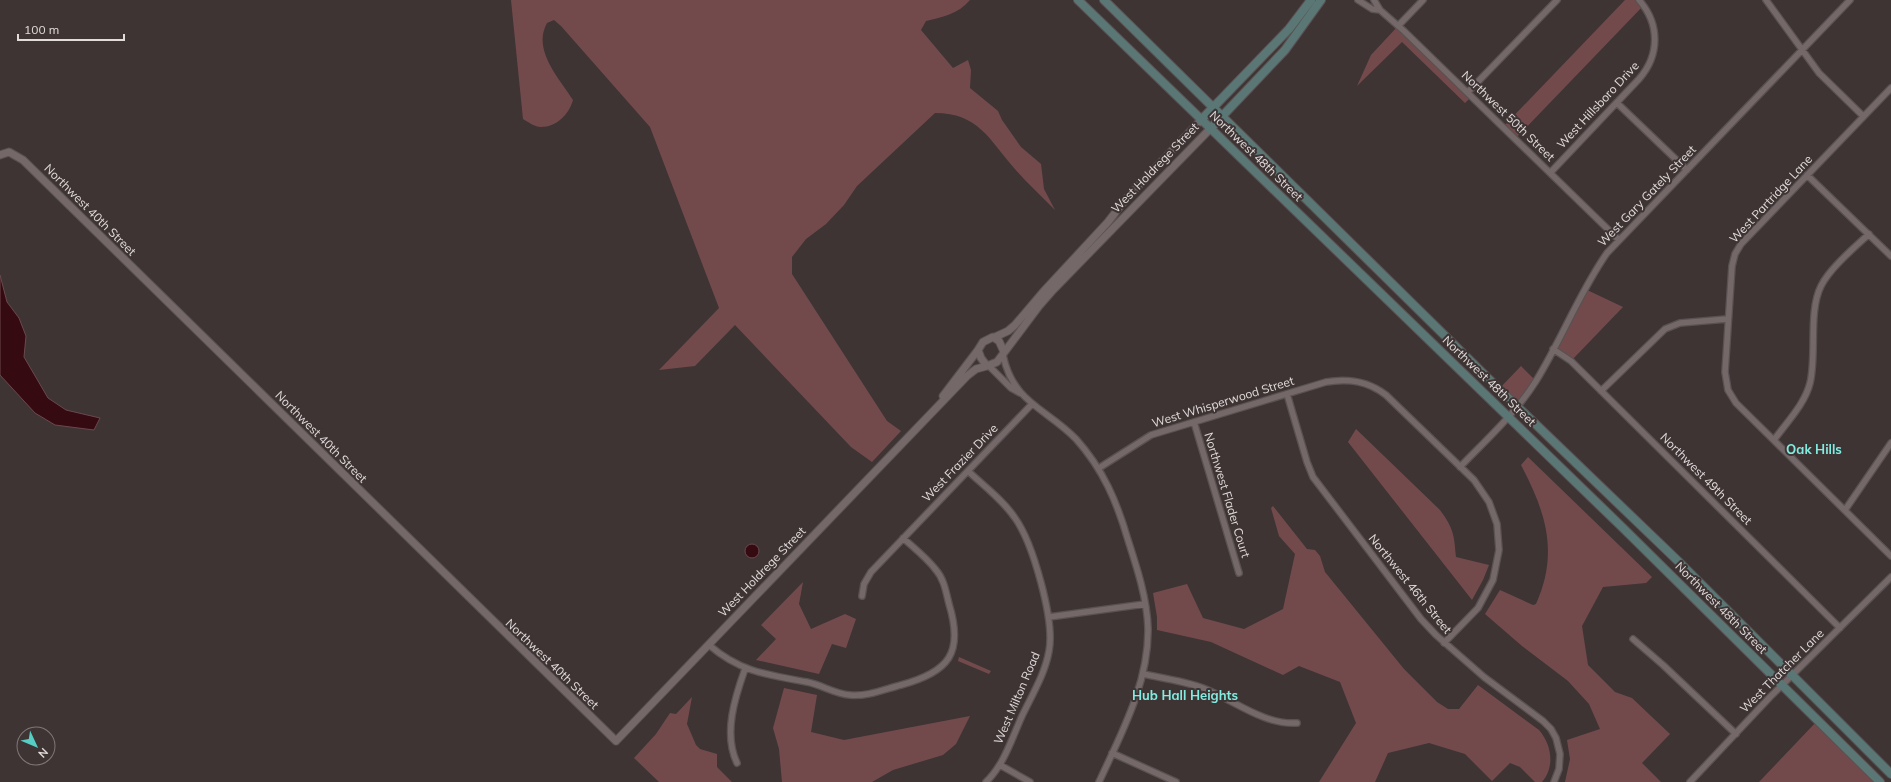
<svg xmlns="http://www.w3.org/2000/svg" width="1891" height="782" font-family="Mulish,sans-serif">
<style>
.green{fill:#734a4c}
.water{fill:#360a11;stroke:#6a494e}
.lines{fill:none;stroke-linecap:round;stroke-linejoin:round}
.minor-casing{stroke:#5a5152;stroke-width:8}
.tertiary-casing{stroke:#5a5152;stroke-width:9}
.secondary-casing{stroke:#5a5152;stroke-width:10}
.minor{stroke:#746869;stroke-width:5.5}
.tertiary{stroke:#746869;stroke-width:7}
.secondary{stroke:#5a7775;stroke-width:8}
.labels{text-anchor:middle;stroke-width:4;stroke-linejoin:round;paint-order:stroke}
.street-label{font-size:12px;fill:#e2dbdc;stroke:#3e3434}
.neighbourhood-label{font-size:13px;font-weight:bold;fill:#82ece1;stroke:#3e3434}
</style>
<rect width="100%" height="100%" fill="#3e3434"/>
<path class="green" d="M511,0H970C958,14 943,17 926,21L921,30L953,68L968,60L971,70L970,88L998,111L1002,120L1021,147L1041,164L1044,189L1055,210C1041,196 1026,182 1014,168C989,139 978,113 935,113L857,186L844,205L826,224L806,239L792,257V274L887,421L901,431L872,462L851,447L735,325L695,366L659,370L719,308L650,127L561,26L554,20L547,23C532,50 559,78 573,100C569,114 557,127 541,127C535,127 528,122 523,119Z
M1625,0H1639L1644,5L1515,139L1503,127Z
M1398,26L1472,96L1465,103L1402,42L1357,86L1371,55Z
M1585,289L1623,307L1571,361L1553,349Z
M1521,366L1536,381L1517,406L1499,389Z
M1356,429L1440,510C1454,529 1454,535 1456,557L1489,565L1483,580L1472,600L1348,442Z
M1528,457L1652,577L1646,583L1603,587L1582,626L1588,665L1615,692L1632,698L1670,734L1642,763L1661,782H1565L1570,759L1567,740L1600,729L1589,704L1568,681L1522,646L1485,614L1500,590L1533,605L1536,604C1559,552 1546,513 1521,465Z
M1273,506L1307,549L1315,550L1320,556L1325,572L1404,669L1437,702L1448,709H1459L1478,685L1539,730C1552,745 1555,767 1542,782H1535L1520,767L1510,763L1492,781L1465,754L1429,743L1388,753L1375,782H1319L1356,723L1340,682L1299,666L1283,675L1211,642L1157,630V617L1153,593L1187,584L1203,618L1244,629L1283,609L1295,554L1279,536L1271,508Z
M803,582L799,604L811,629L845,614L856,619L846,648L832,644L819,674L756,660L776,639L761,625Z
M959,657L991,671L989,674L958,661Z
M784,688L817,695L811,732L844,740L970,716L956,744L943,755L893,770L872,782H782L779,749L773,728Z
M692,697L687,724L696,745L700,749L717,754V767L732,782H659L634,758L656,734L670,713L676,714Z
M1818,720L1880,782H1759Z"/>
<path class="water" d="M0,275L7,302L19,318L26,336L24,357L48,398L66,410L100,418L94,430L55,425L35,413L0,375Z
M745 551a7 7 0 1 1 14 0a7 7 0 1 1-14 0Z"/>
<g class="lines">
<defs>
<path id="minor" d="M1358,0L1372,9L1380,10L1404,31L1619,240
M1374,0L1380,10
M1766,0L1819,73L1863,116
M1398,26L1423,0
M1891,88L1741,244L1735,254L1732,266L1725,372L1728,390L1736,403L1891,556
M1468,92L1557,0
M1617,103L1687,170
M1550,173L1639,79C1660,55 1660,24 1639,0
M1807,175L1891,256
M1553,349L1571,361L1840,628
M1003,355C1013,403 1046,408 1076,439C1103,469 1117,502 1128,540C1137,568 1147,598 1148,628C1149,683 1121,734 1099,782
M989,366L1011,388L1020,393
M1601,391L1665,329L1680,323L1727,319
M1287,394L1307,462L1313,477L1421,619L1436,635L1484,677L1543,721L1551,729L1556,738L1560,754L1559,769L1554,782
M1194,422L1239,573
M1774,440C1786,423 1805,404 1810,383C1817,355 1808,312 1821,286C1830,268 1854,248 1869,234
M1460,467C1486,440 1516,413 1536,381C1562,339 1579,293 1607,253L1850,0
M1099,468L1151,435L1326,382C1349,378 1368,381 1386,395L1474,480L1489,502L1497,524L1499,550L1493,580L1478,608L1444,643
M968,471C984,486 1003,500 1015,518C1033,543 1055,621 1049,651C1045,674 1032,695 1022,716C1012,738 1004,765 986,782
M1845,510L1891,443
M862,596L864,584L871,572L1032,404
M1049,617L1145,604
M1633,639L1663,665L1736,734
M709,645C740,672 768,675 807,682C822,685 835,694 850,695C867,697 885,689 901,685C949,672 964,653 949,604C946,592 944,579 936,570C927,558 914,548 903,538
M1143,674C1162,678 1184,681 1203,688C1234,700 1263,725 1297,723
M1112,753L1176,782
M737,763C723,734 735,697 745,669
M1000,765L1030,782
M1690,782L1770,697L1891,577"/>
<path id="tertiary" d="M0,155L9,152L23,160L616,741L967,376L976,369L987,366
M995,337L1008,331L1015,325L1044,291L1108,222L1125,200L1201,120
M1004,352L999,341L993,337L983,342L978,350L981,358L987,366L997,362L1039,306L1053,290L1210,129
M943,396L978,350"/>
<path id="secondary" d="M1078,0L1623,528L1880,782
M1104,0L1499,389L1679,562L1891,774
M1201,120L1289,29L1311,0
M1210,129L1285,50L1321,0"/>
</defs>
<use href="#minor" class="minor-casing"/>
<use href="#tertiary" class="tertiary-casing"/>
<use href="#secondary" class="secondary-casing"/>
<use href="#minor" class="minor"/>
<use href="#tertiary" class="tertiary"/>
<use href="#secondary" class="secondary"/>
</g>
<g class="labels">
<g class="street-label">
<text transform="translate(1598 105) rotate(-47)" y="4">West Hillsboro Drive</text>
<text transform="translate(1508 116) rotate(44)" y="4">Northwest 50th Street</text>
<text transform="translate(1256 156) rotate(44)" y="4">Northwest 48th Street</text>
<text transform="translate(1155 168) rotate(-46)" y="4">West Holdrege Street</text>
<text transform="translate(1647 196) rotate(-46)" y="4">West Gary Gately Street</text>
<text transform="translate(1771 199) rotate(-47)" y="4">West Partridge Lane</text>
<text transform="translate(90 210) rotate(45)" y="4">Northwest 40th Street</text>
<text transform="translate(1489 381) rotate(44)" y="4">Northwest 48th Street</text>
<text transform="translate(1223 402) rotate(-17)" y="4">West Whisperwood Street</text>
<text transform="translate(321 437) rotate(45)" y="4">Northwest 40th Street</text>
<text transform="translate(960 463) rotate(-46)" y="4">West Frazier Drive</text>
<text transform="translate(1706 479) rotate(45)" y="4">Northwest 49th Street</text>
<text transform="translate(1227 495) rotate(73)" y="4">Northwest Flader Court</text>
<text transform="translate(762 572) rotate(-46)" y="4">West Holdrege Street</text>
<text transform="translate(1410 584) rotate(51)" y="4">Northwest 46th Street</text>
<text transform="translate(1721 608) rotate(45)" y="4">Northwest 48th Street</text>
<text transform="translate(552 664) rotate(44)" y="4">Northwest 40th Street</text>
<text transform="translate(1782 671) rotate(-45)" y="4">West Thatcher Lane</text>
<text transform="translate(1017 698) rotate(-67)" y="4">West Milton Road</text>
</g>
<g class="neighbourhood-label">
<text x="1814" y="454">Oak Hills</text>
<text x="1185" y="700">Hub Hall Heights</text>
</g>
</g>
<g transform="translate(36 746) rotate(134)"><circle r="19" fill="#3e3434" stroke="#807777"/>
<path d="M0-3L7 15L0 10L-7 15Z" fill="#56cec3"/>
<text y="-6" font-size="11" font-weight="bold" text-anchor="middle" fill="#e2dbdc">N</text>
</g>
<path d="M18 34v6h106v-6" fill="none" stroke="#e2dbdc" stroke-width="2"/>
<text x="24" y="34" font-size="12" fill="#e2dbdc" stroke="#3e3434" stroke-width="3" paint-order="stroke">100 m</text>
</svg>
